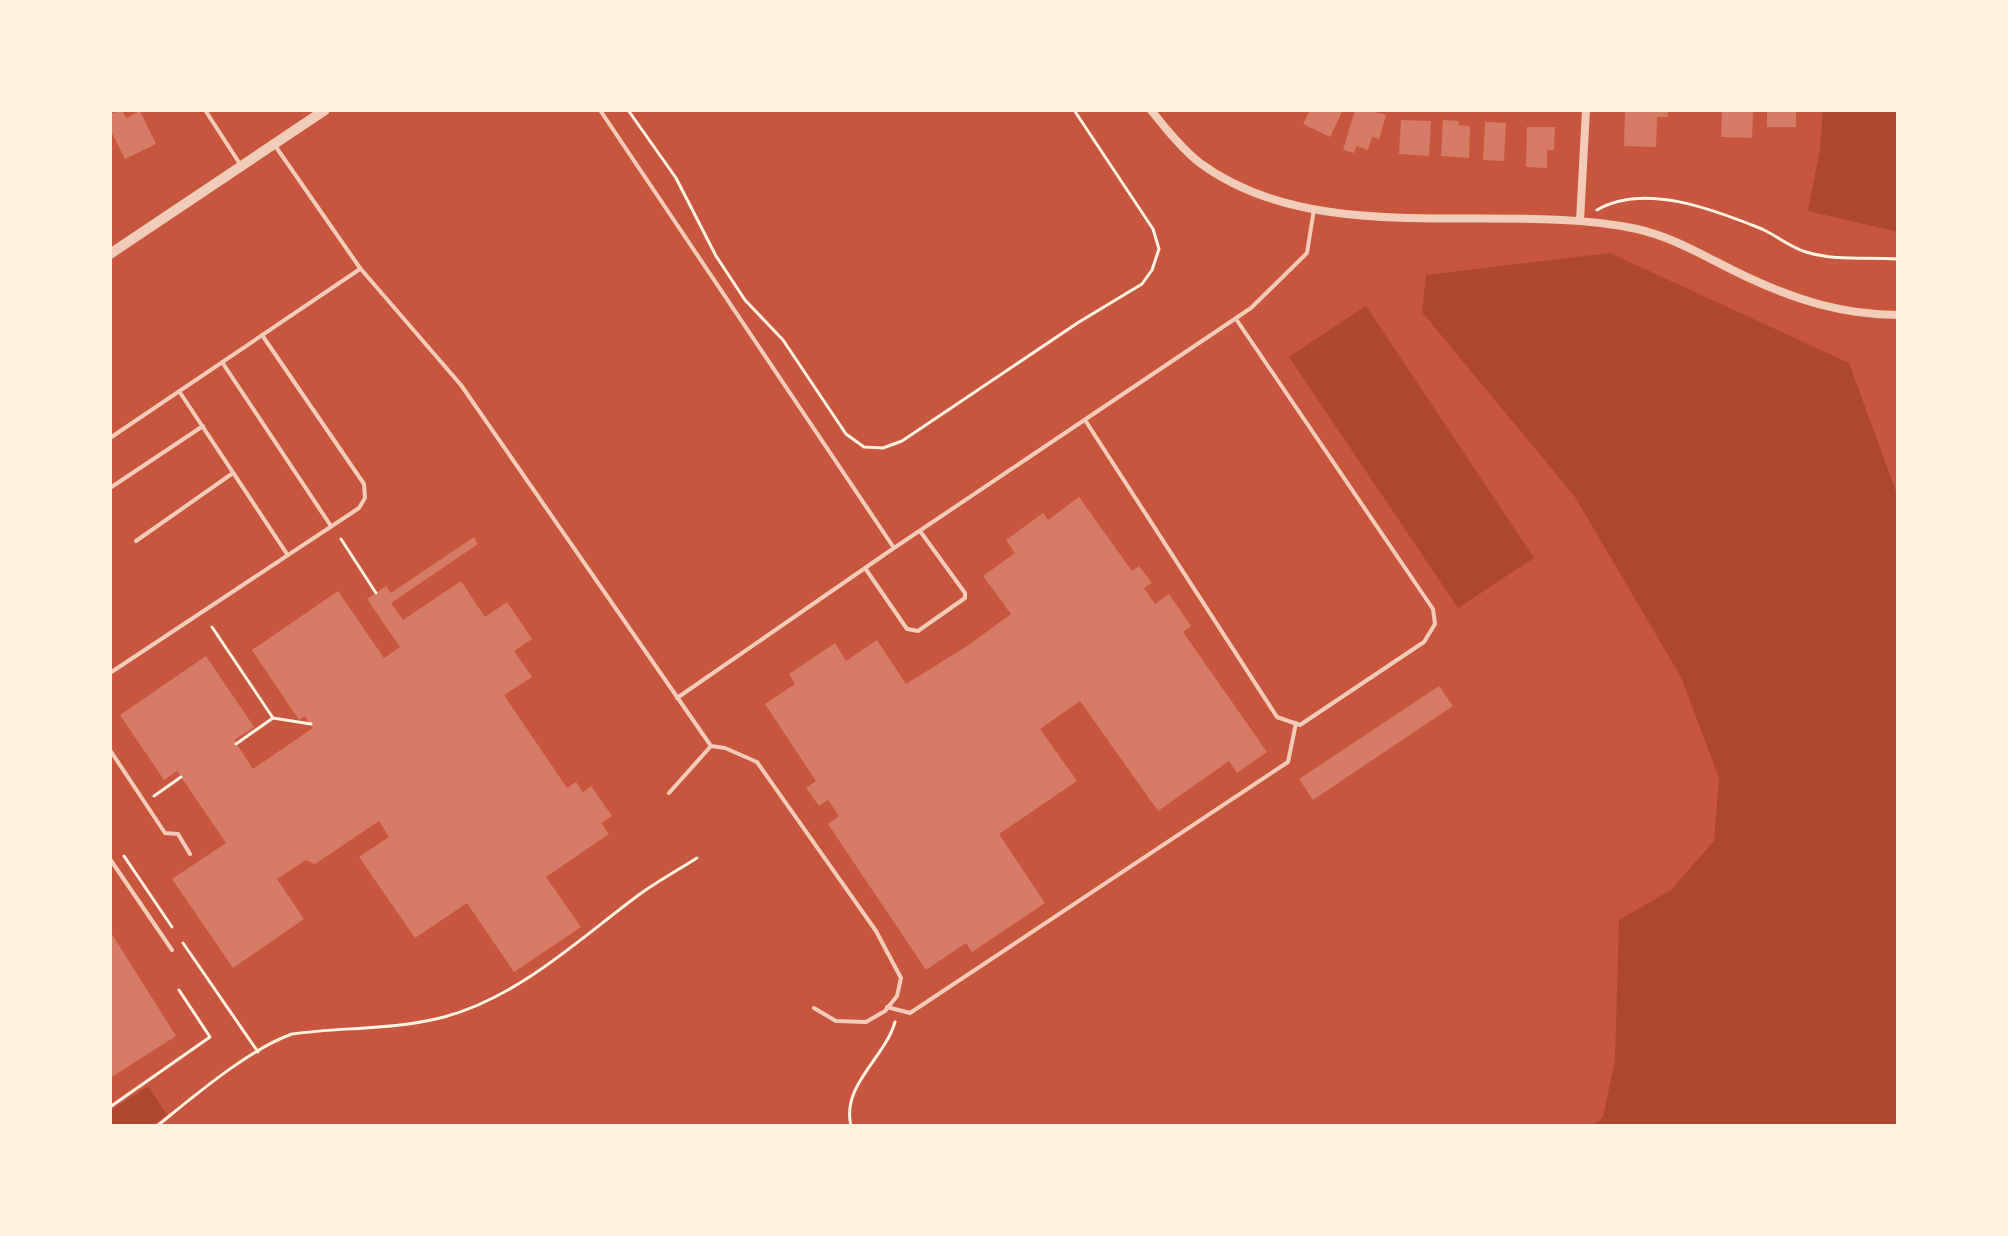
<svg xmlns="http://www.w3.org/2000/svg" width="2008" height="1236" font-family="Raleway,sans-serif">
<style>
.green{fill:#ae4732}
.building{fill:#d67c66}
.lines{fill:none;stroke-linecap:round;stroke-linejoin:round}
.path{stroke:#fff3e0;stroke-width:3}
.service{stroke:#f1ccb7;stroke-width:4}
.minor{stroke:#f1ccb7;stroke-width:8}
.tertiary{stroke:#f1ccb7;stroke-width:10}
</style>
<rect width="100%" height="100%" fill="#c8553d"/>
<path class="green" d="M1823,110H1898V232L1808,211L1820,149Z
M1610,253L1849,363L1898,497V1126H1592L1603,1117L1615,1060L1619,920L1671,890L1714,841L1719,778L1681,677L1575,497L1422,312L1426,275Z
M1366,306L1534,558L1458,608L1289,357Z
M148,1086L167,1115L151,1126H114L110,1120V1111Z"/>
<path class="building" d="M122,110L126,118L140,111L156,144L125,159L110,129V114Z
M1310,110H1343L1330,137L1303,124Z
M1355,110H1367L1386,115L1379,139L1372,137L1368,150L1356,146L1354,153L1343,150Z
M1625,110H1668V117H1657L1656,147L1624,146Z
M1722,110H1753L1752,138L1721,137Z
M1767,110H1796V127H1767Z
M1401,120L1431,121L1429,156L1399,154Z
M1443,120L1459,121L1458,125L1470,126L1469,158L1441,156Z
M1485,122L1506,123L1504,161L1483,160Z
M1527,127H1555L1554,150H1547V168L1526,167Z
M1079,497L1132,571L1139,566L1152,583L1144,588L1155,604L1169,594L1191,626L1183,632L1267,752L1237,773L1229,761L1158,811L1080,701L1040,729L1077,781L999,834L1045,903L972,952L966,943L926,970L828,824L839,816L828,800L819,806L806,788L816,781L765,704L795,684L789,674L835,643L846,661L877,640L906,684L967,646L1011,614L983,576L1015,553L1006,540L1043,513L1048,520Z
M474,537L478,544L391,603L403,620L461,581L485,617L507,602L532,639L514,651L532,677L504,695L567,788L576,782L583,792L591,786L612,816L601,823L609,834L546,877L581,927L514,972L467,903L415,938L359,857L389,837L379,821L315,864L306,860L277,879L304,919L233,968L172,879L226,843L177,771L164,780L120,715L206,656L254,727L234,740L253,769L313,728L305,716L299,720L252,650L338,591L384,658L400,647L367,599L386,586L391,593Z
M1439,686L1453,706L1313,800L1299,779Z
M110,931L176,1036L110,1078Z"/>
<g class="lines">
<path class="path" d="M628,110L676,178L716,256L745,300L783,340L846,434L864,447L883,448L902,441L1079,322L1142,284L1152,270L1159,249L1153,229L1074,110
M1597,210C1644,182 1715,210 1762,229C1777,236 1790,247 1806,252C1834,261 1869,257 1898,259
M341,539L376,593
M212,627L273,718L311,724
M236,744L273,718
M154,796L181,777
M124,856L172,927
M183,943L258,1052
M110,1107L210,1037L179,990
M157,1126C193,1097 249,1049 292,1034C342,1027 395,1030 444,1017C519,997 579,939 640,894C658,881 678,870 697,858
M851,1126C841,1085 885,1058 895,1022"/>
<path class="service" d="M205,110L240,164
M600,110L894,548
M276,147L360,268L461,385L711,746L725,748L757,762L876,931L901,978L897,996L885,1011L866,1022L836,1021L814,1008
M222,362L331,526
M179,391L287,554
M1085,420L1277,717L1300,725L1424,642L1435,624L1433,609L1236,319
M110,438L360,269
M110,488L203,426
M136,541L233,473
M865,568L907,629L918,631L965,598V593L920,531
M110,673L359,508L365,498L364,484L262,335
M677,698L894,548L1251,308L1307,253L1314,209
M110,750L165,833L178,834L190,854
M669,793L711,746
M110,859L172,950
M887,1007L910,1013L1288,762L1296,723"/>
<path class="minor" d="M1151,110C1165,128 1182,149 1200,163C1319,251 1500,200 1637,229C1677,238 1710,260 1747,277C1796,300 1844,315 1898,315
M1580,221L1586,110"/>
<path class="tertiary" d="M110,254L325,110"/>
</g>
<rect width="2008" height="1236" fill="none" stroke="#fff3e0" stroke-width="224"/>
</svg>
